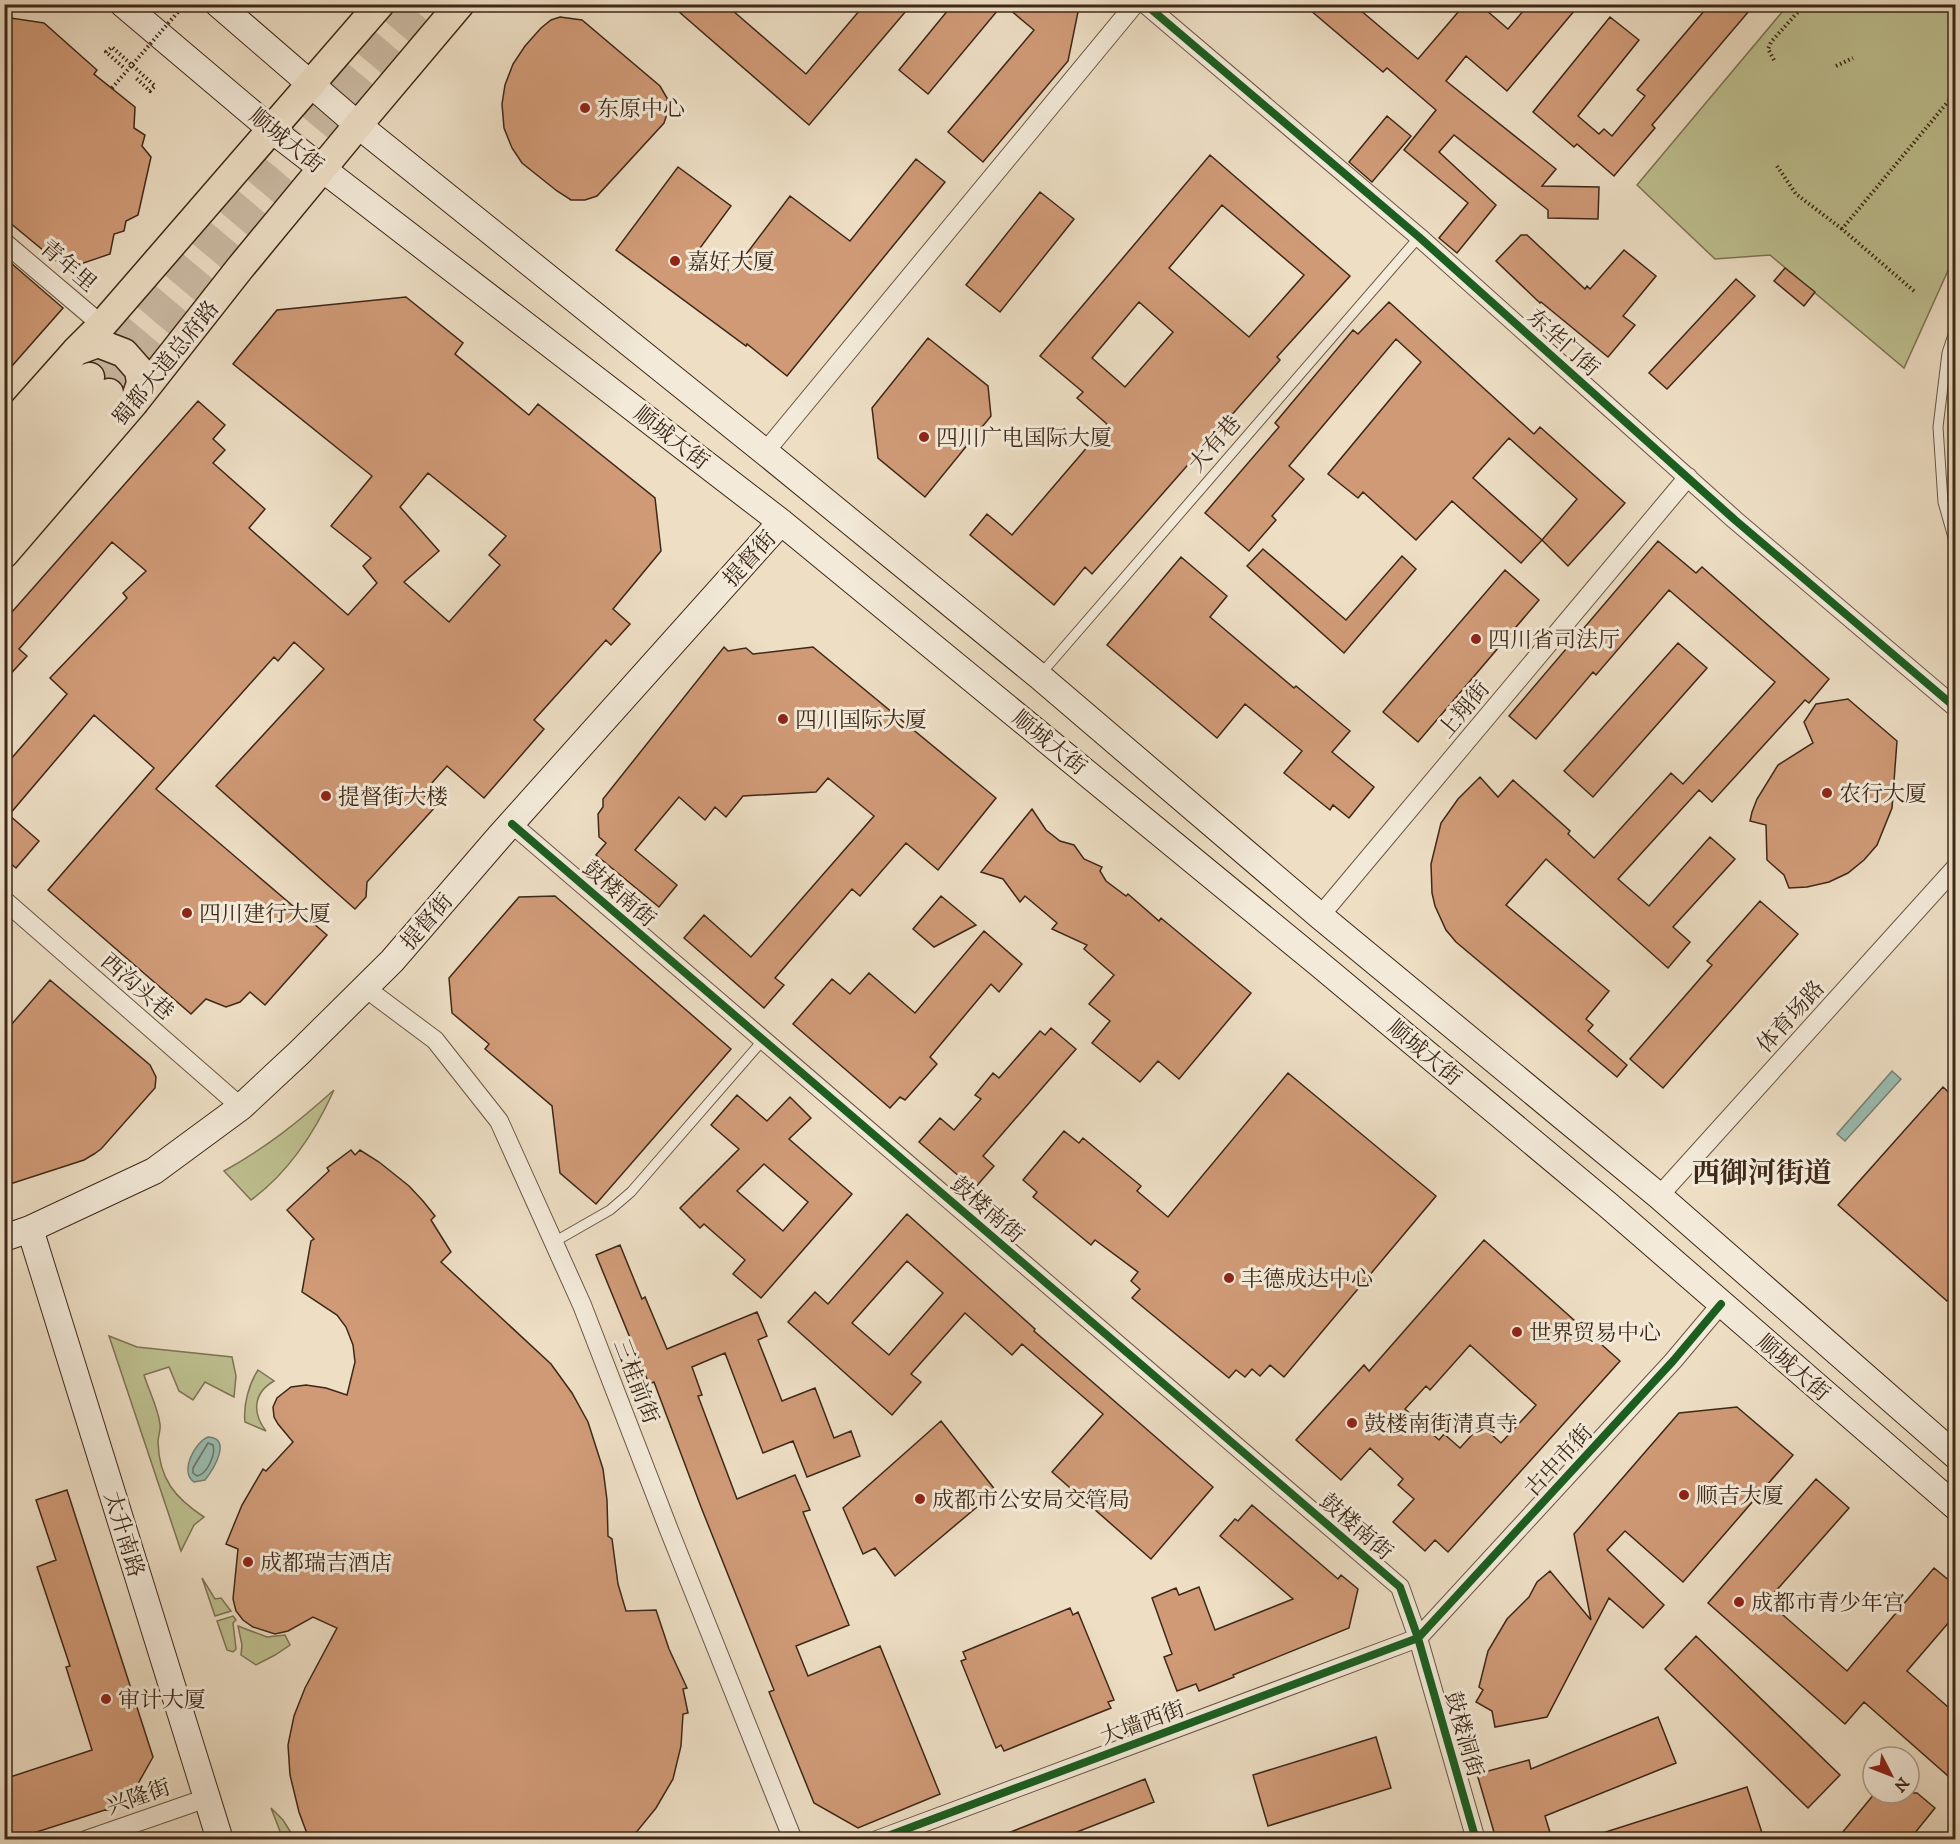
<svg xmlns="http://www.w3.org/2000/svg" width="1960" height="1844" font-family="'IM FELL DW Pica','Noto Serif SC',serif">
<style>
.green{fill:#bec090;stroke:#7e7454;stroke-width:1.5}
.water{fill:#9abcb0;stroke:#758173;stroke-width:1.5}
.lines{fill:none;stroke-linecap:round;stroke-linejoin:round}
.shore{stroke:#6c7264;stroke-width:1.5}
.building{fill:#d09a77;stroke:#3e2818;stroke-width:1.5;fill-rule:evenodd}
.primary-tunnel{stroke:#cabaa2;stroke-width:28;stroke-dasharray:28 14;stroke-linecap:butt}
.lane-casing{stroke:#6a5643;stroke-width:11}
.street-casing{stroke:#6a5643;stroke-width:20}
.secondary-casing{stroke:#3e2818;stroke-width:28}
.primary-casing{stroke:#3e2818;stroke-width:31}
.path{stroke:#3e2818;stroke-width:4;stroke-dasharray:1.5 3;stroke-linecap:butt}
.lane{stroke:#f3ead9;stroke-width:9}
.street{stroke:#f3ead9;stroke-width:18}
.secondary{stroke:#f3ead9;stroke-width:26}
.primary{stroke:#eddec4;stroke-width:28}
.path-bridge{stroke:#3e2818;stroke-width:4;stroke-dasharray:1.5 3;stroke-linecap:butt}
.cycleway-casing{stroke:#f3ead9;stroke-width:11}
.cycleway{stroke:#1b5e20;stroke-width:8}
.poi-dot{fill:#8f2418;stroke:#f3ead9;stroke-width:2}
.labels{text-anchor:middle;stroke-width:6;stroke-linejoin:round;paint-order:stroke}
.poi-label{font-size:22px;fill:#3e2818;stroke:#f3ead9;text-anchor:start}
.street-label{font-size:22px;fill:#3e2818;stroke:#f3ead9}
.district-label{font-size:28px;font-weight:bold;fill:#3e2818;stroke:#f3ead9}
</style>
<rect width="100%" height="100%" fill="#eddec4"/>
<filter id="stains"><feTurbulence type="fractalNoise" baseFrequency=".00333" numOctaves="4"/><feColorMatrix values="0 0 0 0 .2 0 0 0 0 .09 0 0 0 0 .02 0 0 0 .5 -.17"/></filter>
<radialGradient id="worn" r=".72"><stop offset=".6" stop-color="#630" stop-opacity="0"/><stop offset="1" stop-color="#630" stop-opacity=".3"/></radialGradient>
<path class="green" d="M1788,5H1955V255L1904,368L1770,255L1715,259L1637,185Z
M334,1090C315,1132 288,1173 251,1200L224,1171C267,1147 297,1123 334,1090Z
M109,1336L137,1347L232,1357L236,1376L234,1397L205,1382L193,1400L179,1391L169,1367L144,1375C149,1391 158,1408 160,1424C161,1430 158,1436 158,1442C159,1479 175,1498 204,1517L194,1525L181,1551Z
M258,1370L274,1381C253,1393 252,1413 266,1431L245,1422C243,1405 249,1384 258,1370Z
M202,1578L215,1599L221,1598L231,1611L215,1616Z
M233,1616L236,1620L233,1623L236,1649L233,1652L227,1650L217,1621Z
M238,1626L267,1637L285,1635L290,1645L275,1655L256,1665L241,1655L242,1645Z
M271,1808L283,1820L295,1839H283Z"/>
<path class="water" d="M1892,1071L1901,1079L1845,1141L1837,1134Z
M208,1437C233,1438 213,1470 205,1480L194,1482C179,1472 195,1442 208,1437Z"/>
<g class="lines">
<path class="shore" d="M208,1443L213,1445C216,1455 207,1474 197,1476L193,1473V1468Z"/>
</g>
<path class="building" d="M670,4H725L806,74L865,4H912L809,125Z
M953,4H1003L928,94L899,70Z
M1003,4H1069L1078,12L1068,61L983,162L948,132L1034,30Z
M1303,4H1353L1418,59L1465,4H1479L1508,29L1529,4H1580L1507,91L1466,56L1446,81L1556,169L1542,186L1599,187L1598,219L1548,218V210L1454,135L1439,152L1496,205L1457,253L1439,238L1468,203L1404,150L1436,110L1387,68L1383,72Z
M1710,4H1755L1652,125L1655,128L1614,176L1577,144L1574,147L1533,112L1610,17L1639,40L1578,116L1599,134L1604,129L1612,136L1645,96L1637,90Z
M4,17L44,23L97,70L94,74L135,107L134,128L145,135L142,146L151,157L138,215L126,221L124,231L114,234L110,254L66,269L4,218Z
M560,17L582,20L660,86L667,98L668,111L664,123L597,196L585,200H571L557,191L522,163L512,148L504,128L502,104L505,85L513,64L525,46L541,28L551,20Z
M1387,116L1411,136L1372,182L1349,162Z
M1210,155L1350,276L1277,357L1280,360L1092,574L1085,567L1054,605L970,535L987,514L1012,535L1107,424L1077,398L1083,392L1040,356ZM1222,205L1304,275L1249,337L1169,268ZM1139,302L1173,332L1125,387L1092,358Z
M916,159L945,182L787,376L747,344L746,346L616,250L678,167L731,206L700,248L732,273L790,196L850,241Z
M1040,192L1074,219L1000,312L966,285Z
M1521,235H1527L1585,289L1587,286L1590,289L1624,250L1656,276L1623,316L1635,325L1608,357L1541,302L1540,303L1496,261Z
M4,257L63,308L4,375Z
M1785,268L1815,292L1804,306L1774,281Z
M1736,279L1755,296L1667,389L1649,373Z
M406,297L463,343L455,354L529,415L538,404L655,498L661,551L613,609L630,624L611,645L606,640L534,720L544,729L484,798L447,766L422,794L436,806L367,882L366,897L355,909L216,786L324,669L294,642L278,661L274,657L156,789L327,935L265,1005L250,992L240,1002L226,1007L206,999L191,1014L48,890L154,768L94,715L9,815L39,841L16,868L4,858V767L67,694L50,678L127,598L123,593L146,571L112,542L19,649L27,656L4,681V621L198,401L225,425L213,439L225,450L213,463L265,509L249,528L348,615L377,583L363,566L371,558L331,526L372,476L233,364L277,310ZM428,473L506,536L489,555L500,565L449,622L404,582L439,551L400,507Z
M1389,302L1534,434L1540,427L1625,503L1568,566L1542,540L1521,563L1452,501L1416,540L1363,492L1358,498L1328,474L1421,362L1396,339L1289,466L1304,479L1272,516L1276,520L1249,551L1205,513L1279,427L1275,423L1353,330L1358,334ZM1509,438L1577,499L1542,540L1473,478Z
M928,338L988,386L991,416L925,497L878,458L872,408Z
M1658,541L1696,573L1702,567L1829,679L1809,703L1805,700L1712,802L1699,790L1618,879L1649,906L1710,837L1735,859L1673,927L1690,942L1668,968L1546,859L1506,905L1609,991L1586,1019L1593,1025L1588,1031L1627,1065L1617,1077L1456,942L1446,930L1435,906L1432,893L1431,864L1441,823L1458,799L1480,777L1498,797L1513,780L1570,831L1568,834L1594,858L1671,773L1683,784L1775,682L1669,590L1596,675L1593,672L1536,739L1509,716Z
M1263,549L1346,620L1402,556L1416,569L1344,653L1247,566Z
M1181,557L1227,596L1210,617L1294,688L1296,686L1350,731L1332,752L1374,787L1349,818L1333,805L1330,810L1284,773L1302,751L1245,704L1217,738L1107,645Z
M1505,570L1539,600L1418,742L1383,712Z
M1678,643L1707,668L1593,797L1564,771Z
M724,647L728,651L746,648L753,654L813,647L996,798L938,870L906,843L860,896L852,889L775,978L784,985L764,1008L684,938L704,915L751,957L874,816L828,778L816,792L743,796L726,817L715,807L705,820L679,797L635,850L677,885L659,907L596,855L606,843L599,837L598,814L603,807V799Z
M1848,699L1897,741L1892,808L1877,845L1864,860L1848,873L1829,882L1807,887L1789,888L1784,875L1767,860L1766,825L1750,821L1752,812L1757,799L1778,765L1813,743L1804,722L1816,704Z
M1032,809L1046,830L1060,841L1074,845L1084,859L1102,867L1100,871L1106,881L1126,896L1128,894L1159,921L1161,918L1251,993L1179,1079L1158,1061L1140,1082L1092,1043L1110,1021L1089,1004L1114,975L1084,949L1087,945L1052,929L1057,923L1025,896L1020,902L1003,879L981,872Z
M555,896L731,1049L596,1204L560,1173L552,1106L485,1049L489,1044L452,1013L449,978L519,897Z
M941,896L976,925L934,947L913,929Z
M1760,901L1798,934L1663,1088L1630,1059L1712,965L1707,961Z
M984,931L1022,964L999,992L991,984L930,1057L937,1064L905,1100L900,1097L890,1108L793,1024L832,979L850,994L869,973L915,1013Z
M50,980L150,1065L156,1077L155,1088L101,1149L94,1154L84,1160L4,1186V1033Z
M1051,1028L1076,1049L983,1156L994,1166L974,1189L919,1142L940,1118L954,1130L981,1099L975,1095L993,1073L999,1078L1040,1031L1045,1035Z
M1288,1073L1436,1196L1284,1377L1270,1365L1260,1376L1252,1369L1245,1377L1236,1370L1229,1378L1132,1298L1140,1289L1131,1281L1138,1272L1095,1240L1091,1245L1033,1197L1037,1192L1023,1180L1064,1131L1079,1143L1083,1138L1141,1186L1137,1191L1168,1217Z
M1943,1087L1956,1099V1292L1947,1301L1838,1205Z
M737,1095L767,1121L790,1097L811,1118L789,1139L852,1194L761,1298L733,1274L745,1260L704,1224L700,1228L680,1208L739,1149L711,1125ZM764,1164L808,1202L783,1231L737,1191Z
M351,1150L355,1155L360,1150L379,1162L409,1186L423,1201L435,1216L431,1220L451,1252L441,1262L551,1364L572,1393L588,1422L603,1469L607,1500L608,1536L612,1539L618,1584L626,1611L656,1610L669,1649L687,1688L683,1689L688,1713L683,1714L681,1746L673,1779L656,1808L634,1835L633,1839H309L299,1812L290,1775L288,1745L294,1716L305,1688L337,1628L313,1617L288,1631L275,1634L253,1627L243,1620L236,1611L233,1599L238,1549L226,1544L242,1505L263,1469L266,1471L293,1442L278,1424L274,1417L273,1407L277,1398L291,1387L306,1385L326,1388L347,1395L355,1362L353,1345L346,1327L337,1315L302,1292L311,1241L314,1239L287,1210L329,1171L327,1168Z
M907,1214L1035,1329L1034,1331L1213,1487L1151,1559L1052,1472L1103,1414L1022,1344L1012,1355L965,1313L911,1374L921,1382L892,1415L788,1322L815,1292L828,1304ZM907,1261L943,1293L889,1355L852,1323Z
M1484,1240L1620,1361L1448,1552L1435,1540L1425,1551L1393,1522L1414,1499L1398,1485L1403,1479L1370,1448L1341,1480L1296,1440L1364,1365L1369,1371ZM1470,1345L1536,1405L1501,1443L1481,1425L1460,1448L1444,1434L1439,1440L1405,1409L1426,1386L1430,1390Z
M620,1245L642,1299L645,1297L667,1349L757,1312L767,1336L758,1340L782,1401L815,1388L834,1438L851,1431L860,1456L807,1477L793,1441L763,1453L725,1353L692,1367L702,1395L698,1396L737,1499L795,1475L810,1510L803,1512L849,1625L796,1646L808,1676L880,1646L940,1794L858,1828L814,1803L769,1692L774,1690L701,1507L654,1382L649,1384L596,1255Z
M1737,1407L1793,1455L1683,1582L1625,1531L1607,1550L1664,1605L1643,1628L1609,1598L1547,1717L1495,1727L1492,1711L1476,1702L1483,1690L1479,1687L1488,1651L1507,1619L1529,1597L1537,1582L1550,1571L1591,1620L1574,1534L1679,1413Z
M941,1421L996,1491L895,1576L875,1548L863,1554L843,1508Z
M1816,1479L1849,1508L1767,1601L1847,1671L1934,1568L1956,1586V1614L1907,1671L1956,1714V1783L1864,1702L1845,1724L1708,1603Z
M67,1490L153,1757L126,1805L108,1810V1809L15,1839H4V1779L92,1750L66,1667L70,1666L37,1567L56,1560L36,1500Z
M1252,1505L1338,1579L1341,1575L1358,1589L1349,1628L1233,1675L1234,1677L1199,1691L1196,1684L1177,1691L1164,1657L1172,1654L1152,1598L1176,1588L1179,1595L1199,1587L1215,1630L1293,1599L1220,1536L1235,1519L1238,1521Z
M1070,1608L1073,1615L1078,1612L1114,1700L1108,1702L1111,1708L1004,1751L1001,1745L996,1748L961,1661L966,1659L963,1652Z
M1696,1636L1840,1775L1808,1808L1665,1669Z
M1658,1717L1676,1763L1545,1816L1552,1839H1496L1477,1774L1529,1760L1531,1769Z
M1376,1737L1391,1788L1268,1826L1253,1775Z
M1145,1779L1154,1802L1059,1839H993Z
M1747,1787L1764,1839H1593V1836Z
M1875,1793H1917L1935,1808L1910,1839H1837Z"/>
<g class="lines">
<path class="primary-tunnel" d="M90,377L404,4
M109,393L439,4"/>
<defs>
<path id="lane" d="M1956,326L1947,353L1938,427L1943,502L1956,548
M1040,675L1419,237
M554,1242L610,1210L631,1192L763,1040"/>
<path id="street" d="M1145,4L1419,237L1735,520L1956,708
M4,242L102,325
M765,452L1135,4
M512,824L1400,1587L1418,1638L1476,1840
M4,900L241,1107
M1320,916L1688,477
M364,987L435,1040L499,1121L582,1305L669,1530L793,1840
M1659,1196L1956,867
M86,1840L207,1798
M877,1840L1418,1638L1673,1361L1721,1304"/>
<path id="secondary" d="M123,4L272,130L781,522L1318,963L1608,1205L1956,1507
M218,4L358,125L765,452L1039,676L1320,916L1659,1196L1956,1456
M30,1229L220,1840
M4,1238L30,1229L154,1171L241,1107L300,1052L392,961L499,837L781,522"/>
<path id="primary" d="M76,351L98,343L124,353L139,370L141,383L134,403
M4,432L76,351L102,325L380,4
M4,474L90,377
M4,514L109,393
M4,554L133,404L240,268L358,125L460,4"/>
</defs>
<use href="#lane" class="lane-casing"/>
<use href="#street" class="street-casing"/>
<use href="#secondary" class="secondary-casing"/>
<use href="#primary" class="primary-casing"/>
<path class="path" d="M1774,60L1768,49L1771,42L1805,4
M1836,66L1853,58
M123,67L106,52L112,47L155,86L150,91L135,77
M1777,166L1796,194L1842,229
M1914,291L1842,229L1956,92"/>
<use href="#lane" class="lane"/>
<use href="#street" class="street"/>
<use href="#secondary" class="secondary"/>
<use href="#primary" class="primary"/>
<path class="path-bridge" d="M112,88L185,4"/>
<defs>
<path id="cycleway" d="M1145,4L1419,237L1735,520L1956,708
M512,824L1400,1587L1418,1638L1476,1840
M877,1840L1418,1638L1673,1361L1721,1304"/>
</defs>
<use href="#cycleway" class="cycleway-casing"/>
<use href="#cycleway" class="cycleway"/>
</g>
<g class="poi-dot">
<circle cx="585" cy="108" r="6"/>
<circle cx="675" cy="261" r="6"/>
<circle cx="924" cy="437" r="6"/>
<circle cx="1476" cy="639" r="6"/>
<circle cx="783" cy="719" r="6"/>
<circle cx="1827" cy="793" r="6"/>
<circle cx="326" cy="796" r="6"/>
<circle cx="187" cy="913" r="6"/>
<circle cx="1229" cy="1278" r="6"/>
<circle cx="1517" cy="1332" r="6"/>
<circle cx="1352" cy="1423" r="6"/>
<circle cx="1684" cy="1495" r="6"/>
<circle cx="920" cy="1499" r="6"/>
<circle cx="248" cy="1562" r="6"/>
<circle cx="1739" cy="1602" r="6"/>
<circle cx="106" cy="1699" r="6"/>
</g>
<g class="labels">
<g class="poi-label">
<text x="597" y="116">东原中心</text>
<text x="687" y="269">嘉好大厦</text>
<text x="936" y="445">四川广电国际大厦</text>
<text x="1488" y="647">四川省司法厅</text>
<text x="795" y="727">四川国际大厦</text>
<text x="1839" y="801">农行大厦</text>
<text x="338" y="804">提督街大楼</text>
<text x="199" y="921">四川建行大厦</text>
<text x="1241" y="1286">丰德成达中心</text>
<text x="1529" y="1340">世界贸易中心</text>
<text x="1364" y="1431">鼓楼南街清真寺</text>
<text x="1696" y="1503">顺吉大厦</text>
<text x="932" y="1507">成都市公安局交管局</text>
<text x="260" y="1570">成都瑞吉酒店</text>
<text x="1751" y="1610">成都市青少年宫</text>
<text x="118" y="1707">审计大厦</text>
</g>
<g class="street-label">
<text transform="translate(287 140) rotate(39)" y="8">顺城大街</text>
<text transform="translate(69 265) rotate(41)" y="8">青年里</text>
<text transform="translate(1564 342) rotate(42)" y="8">东华门街</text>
<text transform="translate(165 363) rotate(-51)" y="8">蜀都大道总府路</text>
<text transform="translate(672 437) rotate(38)" y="8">顺城大街</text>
<text transform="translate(1214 443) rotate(-49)" y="8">大有巷</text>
<text transform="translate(749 558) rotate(-48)" y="8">提督街</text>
<text transform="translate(1463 709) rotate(-50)" y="8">上翔街</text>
<text transform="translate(1050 742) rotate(39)" y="8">顺城大街</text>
<text transform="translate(620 893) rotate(41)" y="8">鼓楼南街</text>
<text transform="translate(426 921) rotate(-49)" y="8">提督街</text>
<text transform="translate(138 986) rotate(41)" y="8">西沟头巷</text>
<text transform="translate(1790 1016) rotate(-48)" y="8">体育场路</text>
<text transform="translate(1425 1052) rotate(40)" y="8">顺城大街</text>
<text transform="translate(988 1209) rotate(41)" y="8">鼓楼南街</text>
<text transform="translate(1794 1367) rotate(41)" y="8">顺城大街</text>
<text transform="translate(637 1381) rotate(69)" y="8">三桂前街</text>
<text transform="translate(1558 1460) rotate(-47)" y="8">古中市街</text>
<text transform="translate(1357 1526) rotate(41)" y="8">鼓楼南街</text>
<text transform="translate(125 1534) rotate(73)" y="8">太升南路</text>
<text transform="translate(1142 1722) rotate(-20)" y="8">大墙西街</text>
<text transform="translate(1465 1734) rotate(74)" y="8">鼓楼洞街</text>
<text transform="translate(138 1796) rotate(-19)" y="8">兴隆街</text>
</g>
<g class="district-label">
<text x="1762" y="1182">西御河街道</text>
</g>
</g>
<rect width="1960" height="1844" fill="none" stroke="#eddec4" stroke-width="24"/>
<rect x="6" y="6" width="1948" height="1832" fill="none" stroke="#3e2818" stroke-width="3"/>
<rect x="12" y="12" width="1936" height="1820" fill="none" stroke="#3e2818" stroke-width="1.5"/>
<g transform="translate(1891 1775) rotate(132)"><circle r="28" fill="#f3ead9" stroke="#ab9c8c" stroke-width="1.5"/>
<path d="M0-4.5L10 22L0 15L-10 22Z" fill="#8f2418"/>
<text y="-9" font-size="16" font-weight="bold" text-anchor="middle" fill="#3e2818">N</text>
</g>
<rect width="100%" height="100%" filter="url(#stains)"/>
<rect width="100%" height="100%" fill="url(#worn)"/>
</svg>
